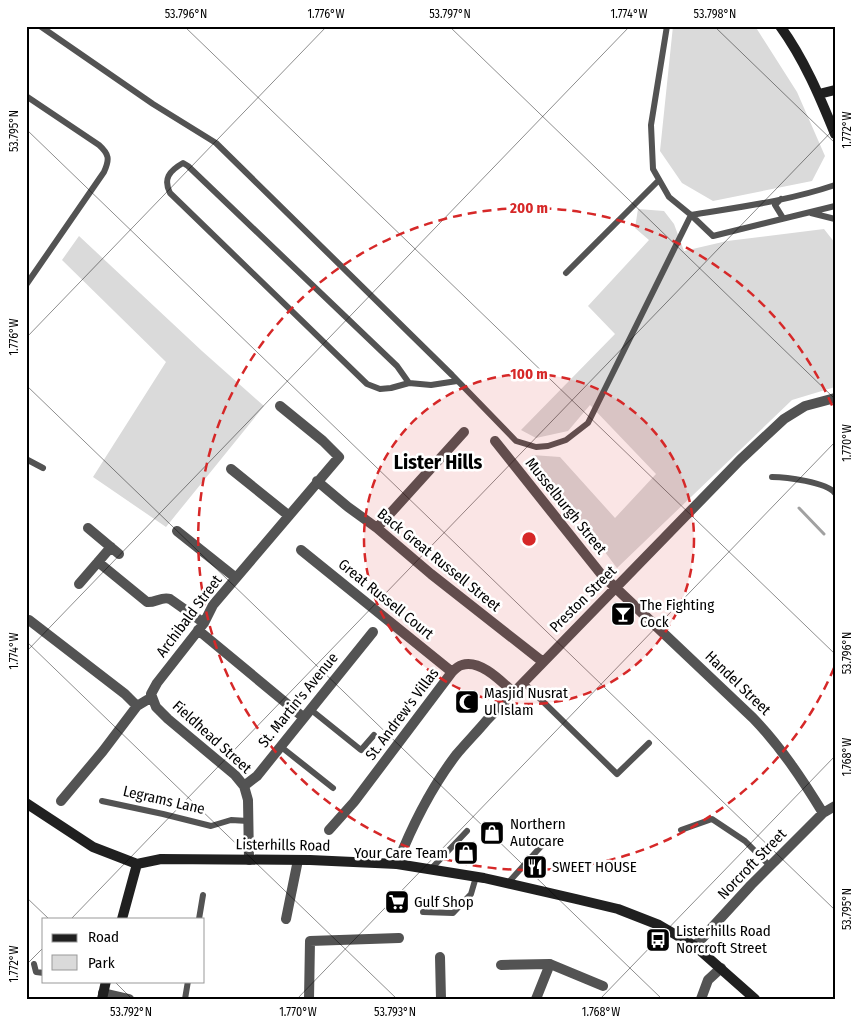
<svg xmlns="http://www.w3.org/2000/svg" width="861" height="1025" font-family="'Fira Sans Condensed',sans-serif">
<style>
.green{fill:#dadada}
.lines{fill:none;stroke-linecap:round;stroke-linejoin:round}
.stream{stroke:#a1a1a1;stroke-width:3}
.lane{stroke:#535353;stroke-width:6}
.street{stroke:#535353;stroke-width:10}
.secondary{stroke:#202020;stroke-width:10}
.ticks{fill:none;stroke:#000;stroke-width:1;stroke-opacity:0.45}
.ring{fill:none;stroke:#d62828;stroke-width:2.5;stroke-dasharray:9 6}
.labels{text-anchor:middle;stroke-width:5;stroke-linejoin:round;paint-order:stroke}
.street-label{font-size:15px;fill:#000;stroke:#fff}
.poi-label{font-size:15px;fill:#000;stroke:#fff;text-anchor:start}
.district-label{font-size:20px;font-weight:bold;fill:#000;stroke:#fff}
.centre{fill:#d62828;stroke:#fff;stroke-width:2.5}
.ring-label{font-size:15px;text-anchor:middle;font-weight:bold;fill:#d62828;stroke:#fff;stroke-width:5;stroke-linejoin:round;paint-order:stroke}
.neatline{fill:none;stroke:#000;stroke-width:2}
.ticks-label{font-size:12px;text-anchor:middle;fill:#000}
</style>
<rect width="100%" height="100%" fill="#fff"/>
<path class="green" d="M673,26H755L797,92L825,156L812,181L713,201L682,183L660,151Z
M638,209L664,211L674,224L684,251L727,241L824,229L835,243V387L792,400L617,568L532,455L560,457L615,518L656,474L590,405L568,431L536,438L521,430L615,334L588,306L649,240L635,228Z
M79,236L202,351L264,406L166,527L93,477L166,362L62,260Z"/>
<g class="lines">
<path class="stream" d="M799,508L824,534"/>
<path class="lane" d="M40,26L153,104L216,143L452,375L516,441L536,447L548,446L566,440L588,423L691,215
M667,26L651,125L653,169L669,197L691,215L713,236L835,206
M26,96L99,145C109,154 110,159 104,172L26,285
M781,199L775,205L783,218
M811,213L835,219
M691,215C739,207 788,201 835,185
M566,273L659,180
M409,383L397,366L188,166L183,163C169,171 163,179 170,193L367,384L380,389L391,388L409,383L431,385L457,381
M26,459L43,468
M772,477C786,477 826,482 835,493
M523,682L617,774L649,743
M310,709L361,750L374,735
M280,746L333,788
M102,801L163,814L211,826L231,820L248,821
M681,830L712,819L745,841L770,866
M430,870L467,831
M507,884L545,842
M423,912L453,913L471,894L476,877
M199,919L203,895
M34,964L36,972L44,973
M185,999L188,981"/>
<path class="street" d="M495,441L601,574L753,718C781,747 802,779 823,813
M231,469L288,515
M317,481L348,507L377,528L431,574L543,662
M88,528L119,554
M377,528L464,432
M177,531L236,578
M301,550L452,672
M98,562L147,602C155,603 162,596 170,599L204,623
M79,584L111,547
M29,620L125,694L137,706
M198,630L303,717
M244,786L257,776L373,632
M61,801L103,751L137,706L147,700L152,699
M329,830L354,802L452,672C454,670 458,666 462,665C480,659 501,681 513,692
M249,860L248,800L244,786L235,775L168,719L156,707L151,694L157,683L204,623L213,605L339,457L323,441L280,406
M397,864C412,826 431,788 456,755C466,743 477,732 487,720L740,460L784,419L805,406L835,398
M286,919L298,860
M695,946L751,885L823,813L835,806
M440,957L441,999
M550,964L603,986
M501,965L550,964L536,999
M103,993L129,999
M309,999L310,941L399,938
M701,999L708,980L721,968"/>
<path class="secondary" d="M780,26C804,59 820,97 835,134
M819,94L835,90
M26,803L93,847L137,864
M137,864L161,859L310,860L397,864L484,878L576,899L618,909L659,925L695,946L755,999
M122,919L137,864
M102,999L106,981"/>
</g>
<path class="ticks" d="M184,26L835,654M449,26L835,399M714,26L835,143M26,129L835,910M26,338L327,26M26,385L662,999M26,641L397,999M26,652L630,26M26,897L49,919M71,919L835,128M26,965L44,947M114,981L132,999M297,999L835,442M600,999L835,756"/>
<circle cx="529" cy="539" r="165" fill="#d62828" fill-opacity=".12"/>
<g class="ring">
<circle cx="529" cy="539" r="165"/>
<path d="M834 668A331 331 0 1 1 834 410"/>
</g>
<defs>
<symbol id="bar-square" viewBox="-11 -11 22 22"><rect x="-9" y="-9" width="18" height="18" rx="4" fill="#000" stroke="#fff"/><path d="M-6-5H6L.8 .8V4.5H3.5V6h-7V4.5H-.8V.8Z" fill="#fff"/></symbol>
<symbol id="mosque-square" viewBox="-11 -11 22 22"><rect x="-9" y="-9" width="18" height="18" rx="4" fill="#000" stroke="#fff"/><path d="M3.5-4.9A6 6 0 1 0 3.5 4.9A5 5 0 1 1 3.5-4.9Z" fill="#fff"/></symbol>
<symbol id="shop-square" viewBox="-11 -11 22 22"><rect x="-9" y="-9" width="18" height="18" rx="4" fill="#000" stroke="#fff"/><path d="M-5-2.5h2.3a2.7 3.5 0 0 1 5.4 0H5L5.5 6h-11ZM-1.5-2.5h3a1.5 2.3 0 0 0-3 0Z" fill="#fff"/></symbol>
<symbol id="restaurant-square" viewBox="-11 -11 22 22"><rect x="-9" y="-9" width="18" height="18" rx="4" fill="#000" stroke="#fff"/><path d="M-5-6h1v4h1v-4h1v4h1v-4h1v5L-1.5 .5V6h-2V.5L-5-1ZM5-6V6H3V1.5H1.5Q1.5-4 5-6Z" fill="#fff"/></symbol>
<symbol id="supermarket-square" viewBox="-11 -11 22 22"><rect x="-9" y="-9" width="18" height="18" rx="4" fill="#000" stroke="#fff"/><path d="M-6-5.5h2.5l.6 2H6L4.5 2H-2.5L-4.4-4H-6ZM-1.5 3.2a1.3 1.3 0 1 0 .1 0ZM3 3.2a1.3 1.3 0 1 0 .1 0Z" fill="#fff"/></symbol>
<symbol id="bus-square" viewBox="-11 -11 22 22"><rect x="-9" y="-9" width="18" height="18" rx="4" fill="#000" stroke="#fff"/><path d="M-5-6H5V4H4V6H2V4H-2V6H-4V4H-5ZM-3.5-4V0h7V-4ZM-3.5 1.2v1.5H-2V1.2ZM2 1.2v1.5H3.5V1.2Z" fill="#fff"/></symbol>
</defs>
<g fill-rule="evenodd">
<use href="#bar-square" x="609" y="600" width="28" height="28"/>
<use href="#mosque-square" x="453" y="688" width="28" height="28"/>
<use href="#shop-square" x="478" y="819" width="28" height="28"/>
<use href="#shop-square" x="452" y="839" width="28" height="28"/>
<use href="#restaurant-square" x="521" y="853" width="28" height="28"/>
<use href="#supermarket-square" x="383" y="888" width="28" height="28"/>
<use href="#bus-square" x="644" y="926" width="28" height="28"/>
</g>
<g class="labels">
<g class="street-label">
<text transform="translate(566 506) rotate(51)" y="5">Musselburgh Street</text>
<text transform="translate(439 560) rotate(39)" y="5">Back Great Russell Street</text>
<text transform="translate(386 599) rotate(39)" y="5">Great Russell Court</text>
<text transform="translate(583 599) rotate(-45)" y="5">Preston Street</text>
<text transform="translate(189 616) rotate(-53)" y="5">Archibald Street</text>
<text transform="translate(738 683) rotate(44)" y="5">Handel Street</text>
<text transform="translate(298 700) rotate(-51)" y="5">St. Martin's Avenue</text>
<text transform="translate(402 714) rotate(-53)" y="5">St. Andrew's Villas</text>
<text transform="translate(212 737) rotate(42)" y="5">Fieldhead Street</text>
<text transform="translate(164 800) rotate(13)" y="5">Legrams Lane</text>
<text transform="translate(283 845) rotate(1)" y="5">Listerhills Road</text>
<text transform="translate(752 864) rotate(-46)" y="5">Norcroft Street</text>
</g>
<g class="poi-label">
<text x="640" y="610">The Fighting<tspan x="640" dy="17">Cock</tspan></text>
<text x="484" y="698">Masjid Nusrat<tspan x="484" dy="17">Ul Islam</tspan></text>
<text x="510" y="829">Northern<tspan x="510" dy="17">Autocare</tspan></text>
<text x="448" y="858" text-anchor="end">Your Care Team</text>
<text x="552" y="872">SWEET HOUSE</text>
<text x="414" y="907">Gulf Shop</text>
<text x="676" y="936">Listerhills Road<tspan x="676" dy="17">Norcroft Street</tspan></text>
</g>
<g class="district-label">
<text x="438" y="469">Lister Hills</text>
</g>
</g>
<circle cx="529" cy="539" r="8" class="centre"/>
<g class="ring-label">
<text x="529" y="213">200 m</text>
<text x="529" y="379">100 m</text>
</g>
<rect width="861" height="1025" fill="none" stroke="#ffffff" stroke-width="55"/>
<rect x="42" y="918" width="162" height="65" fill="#ffffff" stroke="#999999"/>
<rect x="52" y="934" width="25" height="8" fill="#202020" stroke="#999999"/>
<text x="88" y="942" font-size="15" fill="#000000">Road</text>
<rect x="52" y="955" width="25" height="15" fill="#dadada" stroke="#999999"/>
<text x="88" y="968" font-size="15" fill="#000000">Park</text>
<rect x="28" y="28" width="806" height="970" class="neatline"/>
<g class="ticks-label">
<text x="186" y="18">53.796°N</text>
<text x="326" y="18">1.776°W</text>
<text x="450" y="18">53.797°N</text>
<text x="629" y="18">1.774°W</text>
<text x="715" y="18">53.798°N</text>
<text transform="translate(847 130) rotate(-90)" y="4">1.772°W</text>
<text transform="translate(14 131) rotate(-90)" y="4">53.795°N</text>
<text transform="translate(14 337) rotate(-90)" y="4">1.776°W</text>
<text transform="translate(847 443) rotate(-90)" y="4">1.770°W</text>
<text transform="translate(14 651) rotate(-90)" y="4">1.774°W</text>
<text transform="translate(847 653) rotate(-90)" y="4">53.796°N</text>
<text transform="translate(847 757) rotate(-90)" y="4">1.768°W</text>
<text transform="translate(847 909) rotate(-90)" y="4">53.795°N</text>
<text transform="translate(14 964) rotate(-90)" y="4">1.772°W</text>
<text x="131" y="1016">53.792°N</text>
<text x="298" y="1016">1.770°W</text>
<text x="395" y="1016">53.793°N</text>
<text x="601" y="1016">1.768°W</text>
</g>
</svg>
